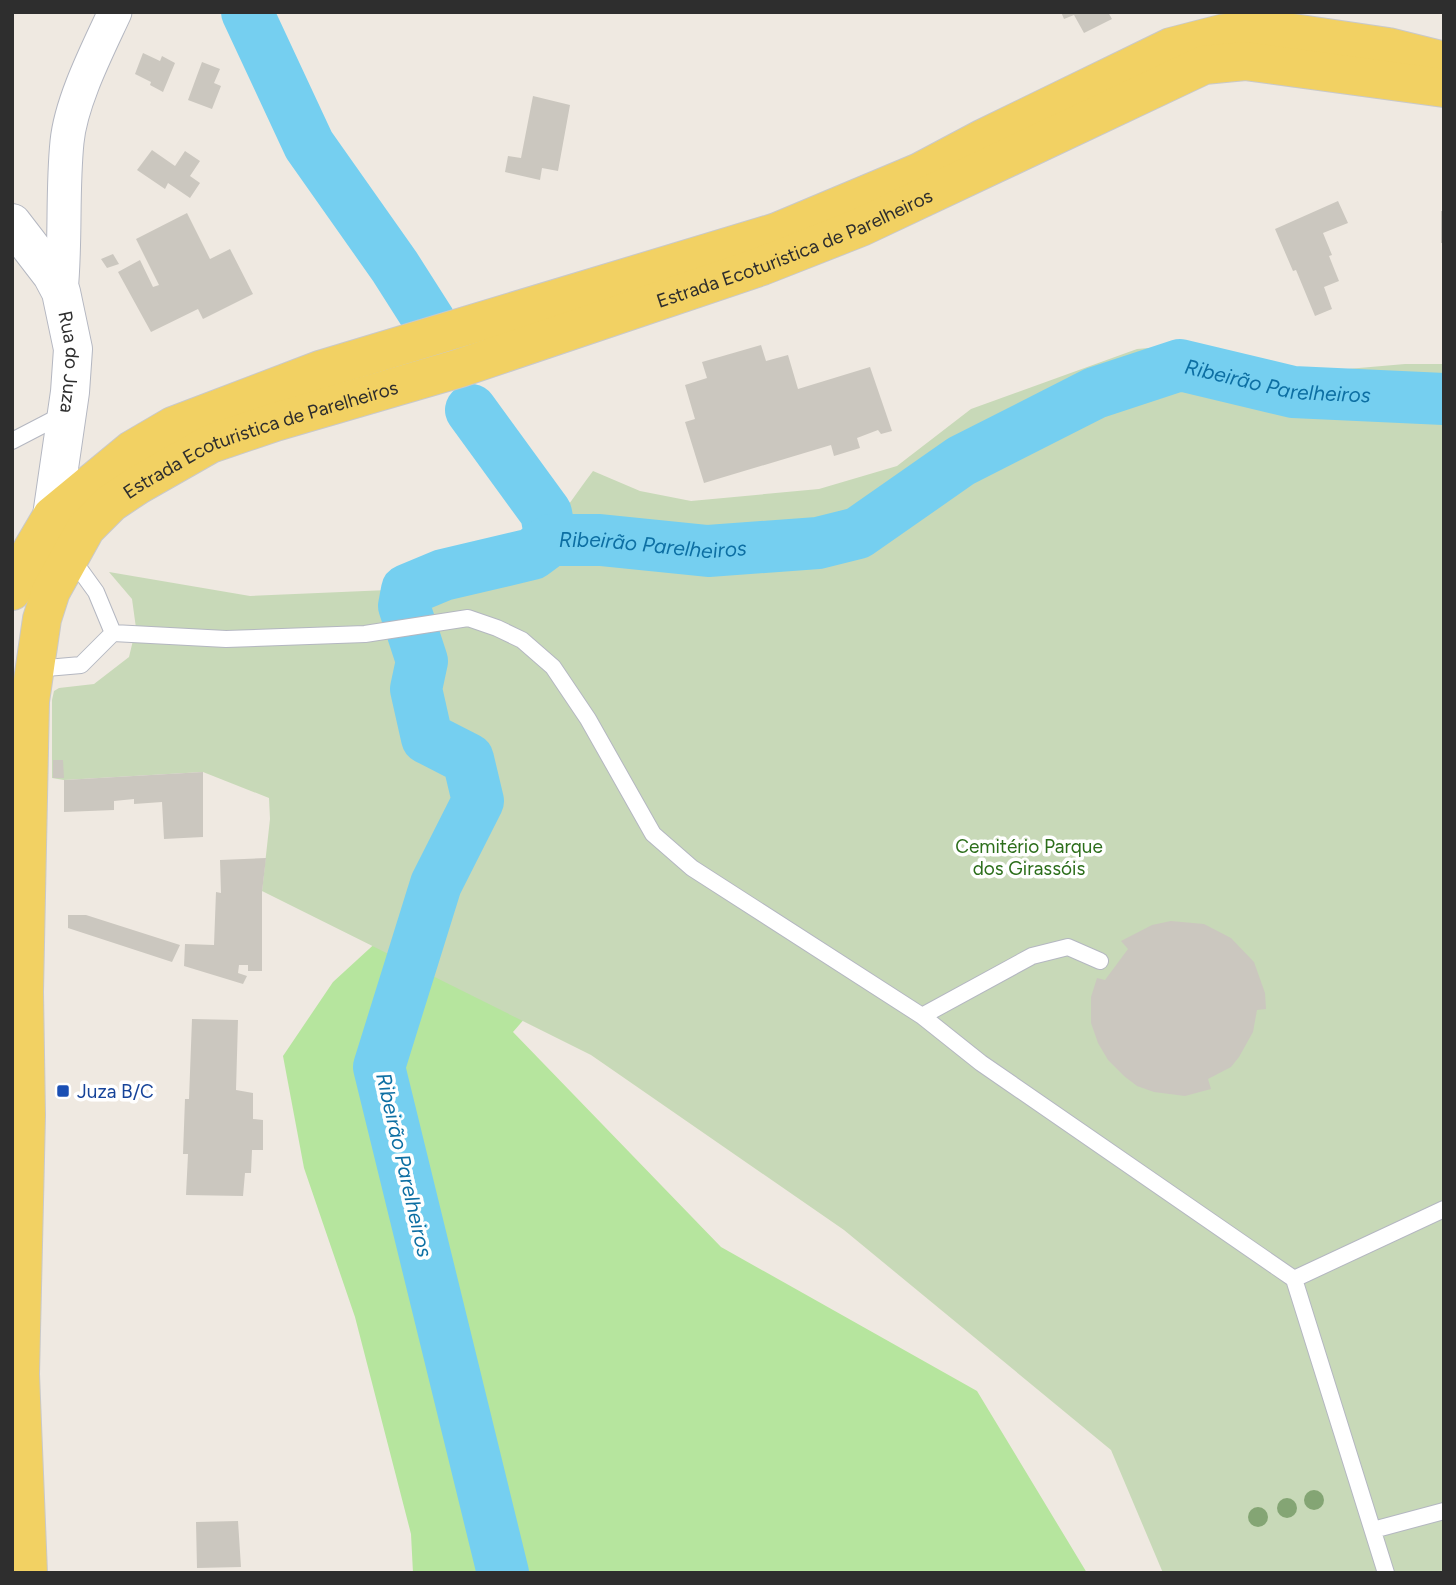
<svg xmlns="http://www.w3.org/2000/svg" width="1456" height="1585" font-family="Figtree,sans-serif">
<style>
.green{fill:#b6e59e}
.cemetery{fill:#c8d9b8}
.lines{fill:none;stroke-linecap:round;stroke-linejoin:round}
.river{stroke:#75cff0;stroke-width:52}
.building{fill:#cbc7bf}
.service-casing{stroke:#b4b7c1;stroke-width:18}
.minor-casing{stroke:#b4b7c1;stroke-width:35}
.tertiary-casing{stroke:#b4b7c1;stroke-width:40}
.primary-casing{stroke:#c9c9c9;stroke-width:40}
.service{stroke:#fff;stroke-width:16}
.minor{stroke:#fff;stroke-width:33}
.tertiary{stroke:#fff;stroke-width:38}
.primary{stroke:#f2d163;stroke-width:38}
.tree{fill:#84a574}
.transit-dot{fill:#1a4fb4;stroke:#fff;stroke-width:2.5}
.labels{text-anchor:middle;stroke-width:7;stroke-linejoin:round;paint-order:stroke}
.street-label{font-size:19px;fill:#2e2e2e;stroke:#fff}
.park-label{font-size:19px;fill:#2c6e1b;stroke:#fff}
.transit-label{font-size:19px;fill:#164399;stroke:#fff;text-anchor:start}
.water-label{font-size:21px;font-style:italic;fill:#0d6fa3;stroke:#fff}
</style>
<rect width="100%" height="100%" fill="#efe9e1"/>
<path class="green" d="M614,916L513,1032L721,1247L977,1391L1087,1573H413L411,1534L355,1317L304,1168L283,1056L333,982L393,927Z"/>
<path class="cemetery" d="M1195,344L1266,376L1405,364H1444V1573H1163L1111,1450L844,1230L591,1055L262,891L270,819L269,798L203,772L64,780L52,778V700L54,691L59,688L94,684L129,657L136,628L132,599L109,572L250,596L388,590C403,583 408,569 426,562C449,554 472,555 495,550C510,547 539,537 549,527C566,511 579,489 593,471L640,491L691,501L819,489L897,466L971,409L1137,349Z"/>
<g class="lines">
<g class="river">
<path d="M247,12L309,145L395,267L430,322"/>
<path d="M471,410L546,513L551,540"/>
<path id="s1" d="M503,1573L379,1067L436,884L478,801L468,759L427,738L416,689L422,661L404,606L407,590L443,575L532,554L551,540H600L708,551L818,543L858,533L961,461L1095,393L1180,365L1293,392L1444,399"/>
</g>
</g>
<path class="building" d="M1061,12H1108L1112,19L1084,33L1074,15L1064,19Z
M143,53L160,61L162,56L175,63L163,92L150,85L151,82L135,74Z
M202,62L220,69L214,83L221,86L212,109L188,100Z
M533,96L570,105L558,171L542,168L540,180L505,172L508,156L521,158Z
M152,150L175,166L185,151L200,161L190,176L200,183L190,198L168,183L165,189L137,170Z
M1338,201L1348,223L1323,233L1332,255L1329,256L1339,281L1324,287L1332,309L1315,316L1296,270L1293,271L1275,229Z
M1441,211H1444V243H1441Z
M187,213L210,259L230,249L253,294L203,319L198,309L151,332L118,272L140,260L153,287L159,285L136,239Z
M113,254L119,264L107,268L101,259Z
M761,345L766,361L788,355L798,389L870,367L892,431L881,434L878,430L857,438L860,448L834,456L831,445L704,483L685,422L695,419L685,385L707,378L702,362Z
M53,760H63L64,778H53Z
M203,772V837L164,839L162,802L134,804V799L114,801V810L64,812V780Z
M266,858L262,892V971H248V965H239L238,973L247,976L243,984L184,966L185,944L214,945L216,892L221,893L220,860Z
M68,915H86L180,945L172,962L68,928Z
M1171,921L1204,924L1231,938L1254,962L1265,993L1266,1009L1257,1010L1253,1032L1239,1057L1231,1067L1208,1079L1211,1089L1185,1096L1154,1092L1137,1086L1124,1076L1108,1060L1098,1043L1091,1023V997L1097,978L1105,980L1128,949L1121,941L1152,925Z
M192,1019L238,1020L236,1090L253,1093V1119L263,1120V1150H252L251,1173H245L243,1196L186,1195L188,1154H183L185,1099H189Z
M238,1521L241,1567L197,1568L196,1522Z"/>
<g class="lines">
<defs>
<path id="service" d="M12,441L64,414
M70,556L96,592L113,633
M35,669L81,665L113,633L226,639L365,634L468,618L497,628L522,640L553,667L588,719L653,834L692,868L922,1016L981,1063L1294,1279L1386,1573
M922,1016L1032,956L1068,947L1100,961
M1294,1279L1444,1209
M1373,1530L1444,1511"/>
<path id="minor" d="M61,292C66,242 62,192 67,142C71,101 98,49 115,12"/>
<g id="tertiary">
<path id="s2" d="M12,223L52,275L61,292L73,349L70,392L52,516"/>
</g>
<g id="primary">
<path d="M12,591L32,550L52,516L132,450L173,426L320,370L777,232L920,172L984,138L1171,47L1225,33H1293L1388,47L1444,61"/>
<path id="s3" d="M28,1573L20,1374L26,1115L24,992L30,701L42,619L51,591L86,528L111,503L138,485L210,444L275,422L460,368L762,266L861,227L1204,65L1245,61L1444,88"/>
</g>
</defs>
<use href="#service" class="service-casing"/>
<use href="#minor" class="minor-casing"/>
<use href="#tertiary" class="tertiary-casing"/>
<use href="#primary" class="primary-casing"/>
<use href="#service" class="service"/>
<use href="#minor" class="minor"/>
<use href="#tertiary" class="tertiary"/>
<use href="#primary" class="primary"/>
</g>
<g class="tree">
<circle cx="1314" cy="1500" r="10"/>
<circle cx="1287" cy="1508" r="10"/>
<circle cx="1258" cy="1517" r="10"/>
</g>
<rect class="transit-dot" x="56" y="1084" width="14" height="14" rx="3.5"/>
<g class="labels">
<g class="street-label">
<text dy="7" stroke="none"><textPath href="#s3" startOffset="1824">Estrada Ecoturistica de Parelheiros</textPath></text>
<text dy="7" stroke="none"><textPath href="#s2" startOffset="156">Rua do Juza</textPath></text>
<text dy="7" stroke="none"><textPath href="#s3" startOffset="1256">Estrada Ecoturistica de Parelheiros</textPath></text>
</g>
<g class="park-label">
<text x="1029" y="853">Cemitério Parque<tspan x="1029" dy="22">dos Girassóis</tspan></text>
</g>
<g class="transit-label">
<text x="77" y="1098">Juza B/C</text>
</g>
<g class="water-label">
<text dy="7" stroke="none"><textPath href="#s1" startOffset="1976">Ribeirão Parelheiros</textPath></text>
<text dy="7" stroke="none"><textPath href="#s1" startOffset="1304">Ribeirão Parelheiros</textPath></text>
<text transform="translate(404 1165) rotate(77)" y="7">Ribeirão Parelheiros</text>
</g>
</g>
<rect width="1456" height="1585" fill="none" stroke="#2e2e2e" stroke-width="28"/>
</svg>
